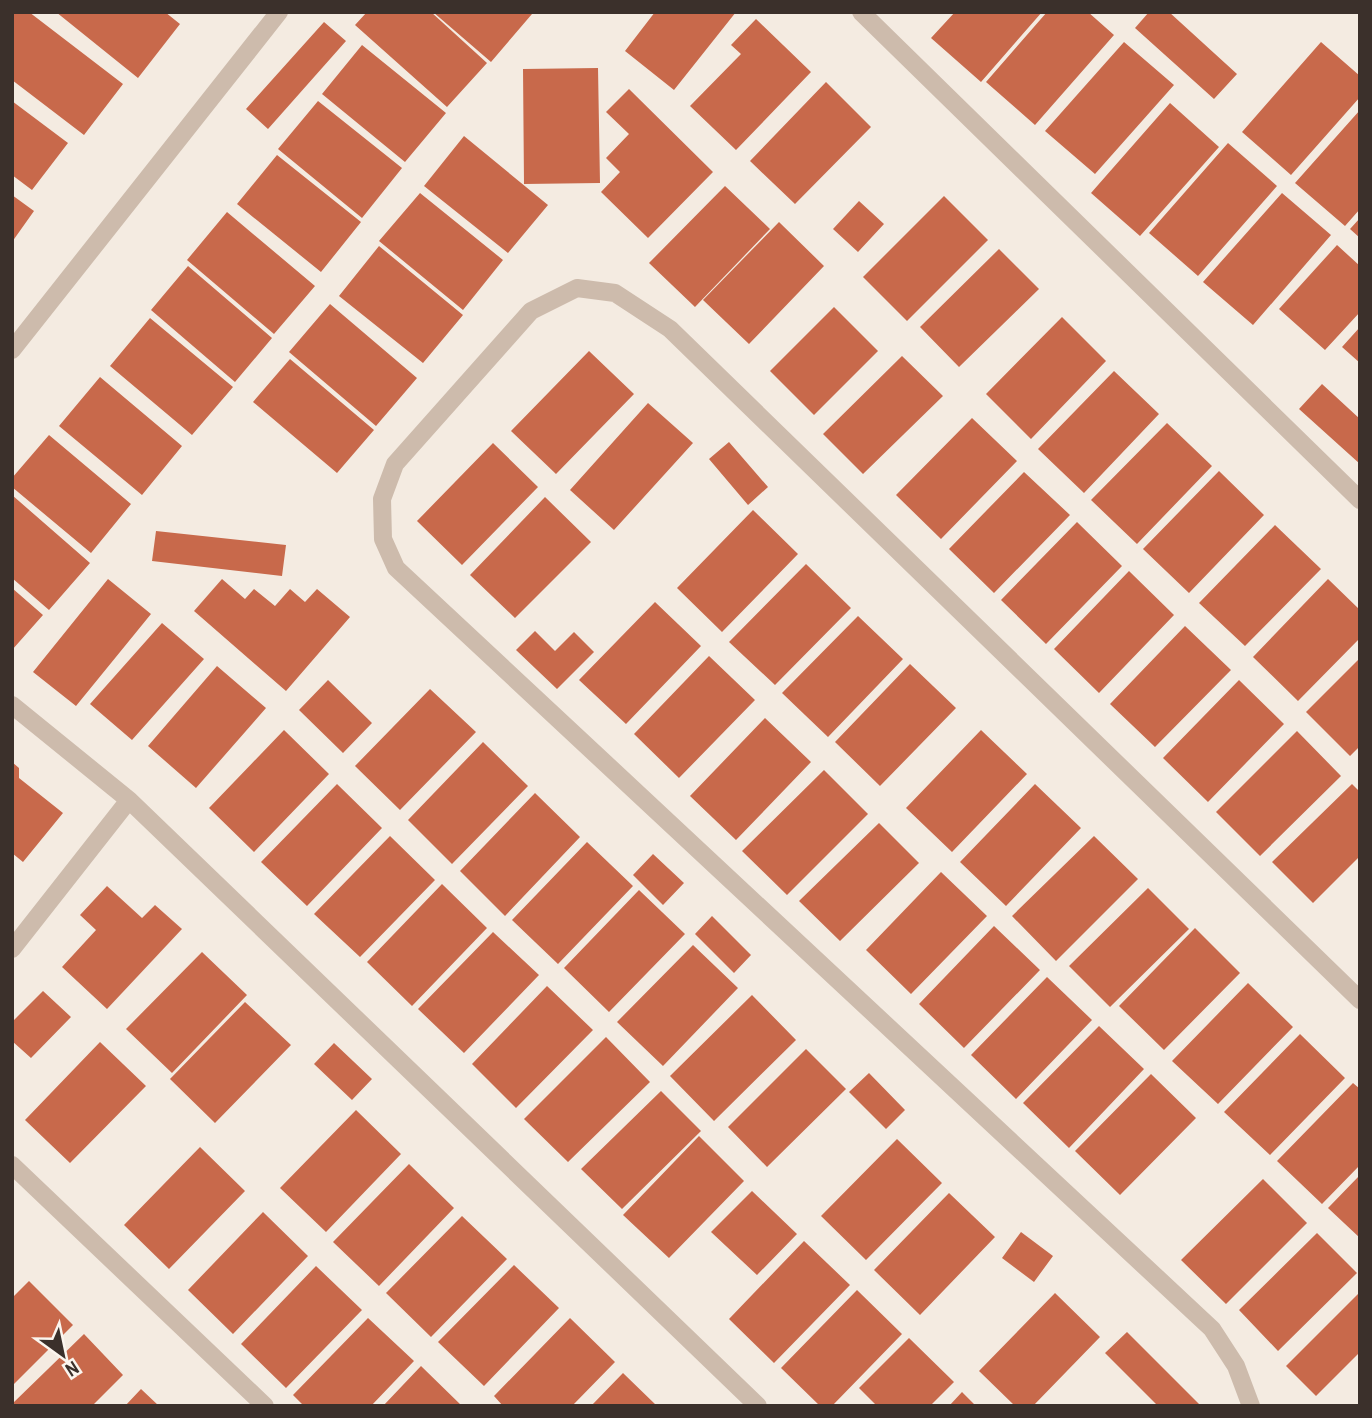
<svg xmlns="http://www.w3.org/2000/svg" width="1372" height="1418" font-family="'Archivo Narrow',sans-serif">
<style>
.building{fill:#c8694b}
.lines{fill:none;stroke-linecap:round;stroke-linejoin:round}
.minor{stroke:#cdbbac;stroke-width:18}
</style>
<rect width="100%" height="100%" fill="#f4ebe1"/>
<path class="building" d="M12,12H29L123,84L84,135L12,80Z
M56,12H165L180,24L138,78Z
M367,12H431L487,63L447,107L355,25Z
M433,12H530L532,14L491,62Z
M655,12H736L674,90L625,51Z
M955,12H1042L981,82L931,38Z
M1047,12H1088L1114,35L1035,125L986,82Z
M1149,12H1169L1237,74L1214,99L1135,28Z
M756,19L811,72L736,150L690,106L741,54L731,45Z
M324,22L346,41L268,129L246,109Z
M1124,42L1174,85L1095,174L1045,131Z
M1321,42L1360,76V97L1291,175L1242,132Z
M362,45L446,113L405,162L322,94Z
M598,68L600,183L524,184L523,69Z
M826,82L871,127L795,204L750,161Z
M629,89L713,172L648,238L601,192L620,172L606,158L629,134L606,112Z
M12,101L68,143L32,190L12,175Z
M318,101L402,168L362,218L278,149Z
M1170,103L1219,147L1140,236L1091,193Z
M1360,110V209L1345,226L1295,183Z
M464,136L548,205L508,253L424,186Z
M1228,143L1277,186L1198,276L1149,233Z
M277,155L361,222L321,272L237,204Z
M725,186L770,229L695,307L649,263Z
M420,193L503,260L463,310L379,241Z
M1282,193L1331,235L1253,325L1203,282Z
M12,195L34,211L12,242Z
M944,196L988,240L907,321L863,277Z
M859,201L884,224L858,252L833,229Z
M227,212L315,286L274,334L187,260Z
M1360,218V238L1350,229Z
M779,222L824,266L749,344L703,300Z
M1337,245L1360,266V312L1325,350L1279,309Z
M379,246L463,315L423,363L339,296Z
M999,249L1039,289L959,367L920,327Z
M188,266L272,338L235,382L151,310Z
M330,304L417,378L376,426L289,352Z
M834,307L878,351L814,415L770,371Z
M1062,317L1106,361L1031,439L986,394Z
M150,318L233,387L192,435L110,366Z
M1360,327V363L1342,347Z
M589,351L634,394L556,474L511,431Z
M902,356L943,396L863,474L823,434Z
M290,359L374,430L337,473L253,402Z
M1114,371L1159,414L1084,493L1038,449Z
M100,377L182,446L142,495L59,426Z
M1322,384L1360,419V464L1299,409Z
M648,403L693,443L614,530L570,490Z
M972,418L1017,461L941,539L896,495Z
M1167,423L1212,466L1137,544L1091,500Z
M49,435L131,504L91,553L12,487V478Z
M729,442L768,487L748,505L709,459Z
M493,443L538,487L462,565L417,521Z
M1219,471L1264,515L1189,593L1143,549Z
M1024,472L1070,515L994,593L949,549Z
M12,495L90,563L49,610L12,578Z
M545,497L591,542L515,618L470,575Z
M753,510L798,554L722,632L677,588Z
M1077,522L1122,566L1046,644L1001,600Z
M1275,525L1321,569L1245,646L1199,603Z
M156,531L286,545L282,576L152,561Z
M806,564L851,608L775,685L729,642Z
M1129,571L1174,615L1099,693L1054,649Z
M108,579L151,614L76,706L33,672Z
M222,579L245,599L254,589L275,606L290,589L305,602L317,589L350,617L286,691L194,611Z
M1328,579L1360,610V638L1298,701L1253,657Z
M12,588L43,615L12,650Z
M655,602L701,646L626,724L579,680Z
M858,616L903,659L828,737L782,693Z
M162,623L204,659L132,740L90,704Z
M1185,626L1231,670L1155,747L1110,704Z
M535,631L555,651L574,632L594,652L557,689L516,650Z
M709,656L755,700L679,778L634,734Z
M1360,658V746L1350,756L1306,712Z
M910,664L956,708L880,786L835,742Z
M217,666L266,708L196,788L148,746Z
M328,680L372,723L343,753L299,710Z
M1239,680L1284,724L1208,802L1163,758Z
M430,689L476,732L400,810L355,766Z
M765,718L811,762L736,840L690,796Z
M284,730L329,774L254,852L209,808Z
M981,730L1027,774L952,852L906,808Z
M1297,731L1341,776L1260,856L1216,812Z
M483,742L528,786L452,864L408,820Z
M12,762L19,768V778L63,813L23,862L12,853Z
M824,770L868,814L787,895L742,851Z
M337,784L382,828L307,906L261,862Z
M1035,784L1081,828L1006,906L960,862Z
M1352,784L1360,792V856L1313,903L1272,862Z
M535,793L580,837L505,916L460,871Z
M879,823L919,863L840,941L799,901Z
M390,836L435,880L360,957L314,914Z
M1094,836L1138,879L1056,961L1012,916Z
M587,842L633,886L558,964L512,920Z
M653,854L684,883L663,905L633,875Z
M941,872L987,916L911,994L866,950Z
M442,884L487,928L412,1006L367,962Z
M107,886L142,918L155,905L182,929L107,1009L62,967L96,930L80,915Z
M1148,888L1189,929L1110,1007L1069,966Z
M639,890L685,934L609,1012L564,968Z
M712,916L751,955L734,973L695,934Z
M994,926L1040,970L964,1048L919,1004Z
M1195,928L1240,973L1164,1050L1119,1006Z
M493,932L539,975L464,1053L418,1009Z
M693,945L738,988L663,1066L617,1022Z
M202,952L247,995L172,1073L126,1029Z
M1047,977L1092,1020L1016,1099L971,1055Z
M1248,983L1293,1027L1218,1104L1172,1061Z
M547,986L593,1030L516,1108L472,1064Z
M43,991L71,1017L31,1058L12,1041V1022Z
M752,995L796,1040L714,1121L670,1076Z
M245,1002L291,1045L215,1123L170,1079Z
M1099,1026L1144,1069L1069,1148L1023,1103Z
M1300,1034L1345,1078L1270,1155L1224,1112Z
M606,1037L650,1082L568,1162L524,1119Z
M100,1042L146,1086L70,1163L25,1120Z
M334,1043L372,1079L352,1100L314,1064Z
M806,1049L846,1089L767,1167L728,1127Z
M869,1073L905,1110L886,1129L849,1092Z
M1151,1074L1196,1118L1120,1195L1075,1151Z
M1353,1083L1360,1089V1165L1322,1204L1277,1161Z
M661,1091L701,1131L622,1209L581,1169Z
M356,1110L401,1154L326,1232L280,1188Z
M699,1136L744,1181L669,1258L623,1215Z
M897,1139L942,1183L866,1260L821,1216Z
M200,1147L245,1191L169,1269L124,1225Z
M409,1164L454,1208L379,1286L333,1242Z
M1360,1175V1238L1328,1208Z
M1263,1179L1307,1223L1226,1304L1181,1260Z
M752,1191L797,1234L757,1275L711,1232Z
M949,1193L995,1237L920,1315L874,1270Z
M263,1212L308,1256L233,1334L188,1290Z
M462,1216L507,1259L431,1337L386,1293Z
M1021,1232L1053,1256L1034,1282L1002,1258Z
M1317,1233L1357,1273L1278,1351L1239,1310Z
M804,1241L850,1285L774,1363L729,1319Z
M514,1265L559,1308L484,1386L438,1342Z
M316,1266L362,1310L286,1388L241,1344Z
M29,1281L73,1325L12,1386V1298Z
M857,1290L902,1334L832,1406H820L781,1368Z
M1360,1292V1352L1316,1396L1286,1366Z
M1055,1293L1100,1337L1033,1406H1015L979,1371Z
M368,1318L414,1361L371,1406H304L293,1395Z
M570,1318L615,1362L572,1406H503L494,1396Z
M1127,1332L1201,1406H1158L1105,1353Z
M84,1334L123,1375L92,1406H12V1404Z
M909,1338L954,1382L930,1406H877L859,1388Z
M421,1366L462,1406H383Z
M623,1373L657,1406H591Z
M141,1389L159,1406H125Z
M962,1392L976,1406H949Z"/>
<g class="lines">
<path class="minor" d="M861,12L1360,500
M12,350L279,12
M12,705L129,800L758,1406
M12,949L129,800
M12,1165L265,1406
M1251,1406L1236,1366L1212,1329L396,568L383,539L382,499L395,464L531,311L577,288L615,293L670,329L1360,1000"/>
</g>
<rect width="1372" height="1418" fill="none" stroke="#3b302b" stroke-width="28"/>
<g transform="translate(63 1355) rotate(147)" stroke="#fbf5ee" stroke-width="5" paint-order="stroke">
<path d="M0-5L12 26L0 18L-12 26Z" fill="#3b302b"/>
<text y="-10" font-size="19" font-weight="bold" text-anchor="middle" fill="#3b302b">N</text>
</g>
</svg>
